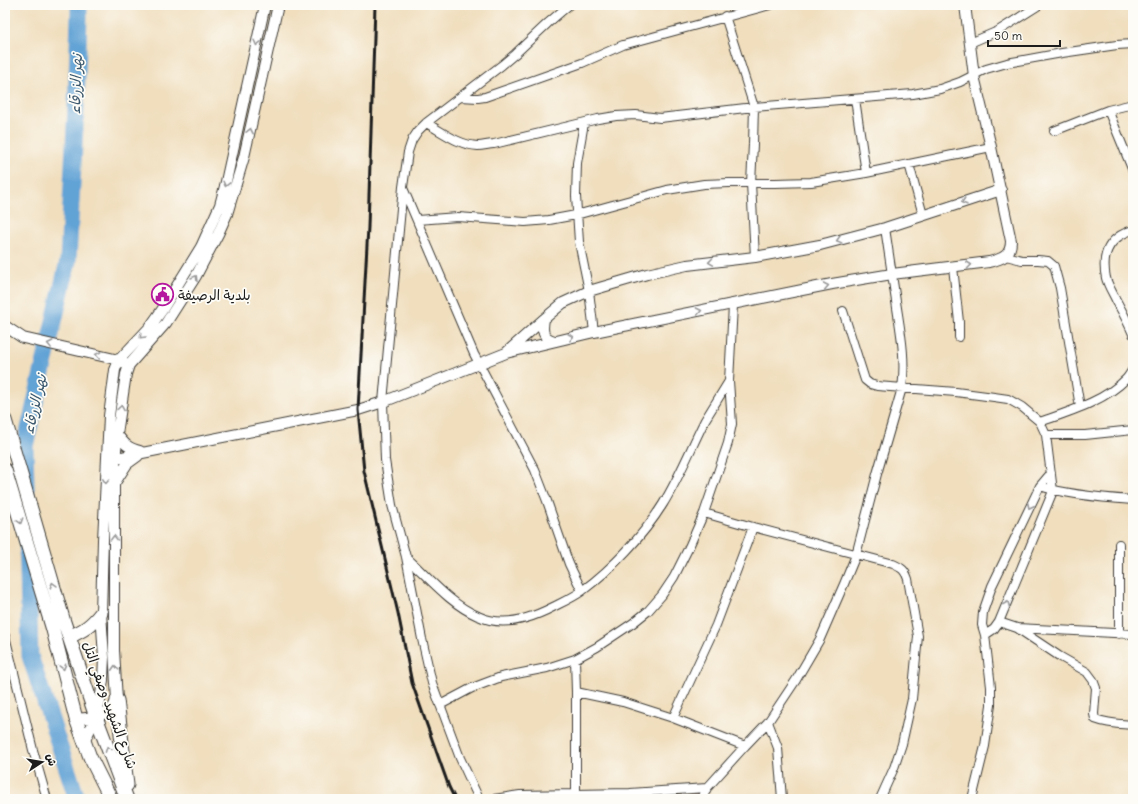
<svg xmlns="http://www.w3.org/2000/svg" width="1138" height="804" font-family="Delius,'Playpen Sans Arabic',sans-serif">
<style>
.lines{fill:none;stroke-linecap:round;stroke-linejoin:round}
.river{stroke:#62a3d5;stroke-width:17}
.minor-casing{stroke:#3c3934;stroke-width:10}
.tertiary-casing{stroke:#3c3934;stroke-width:12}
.primary-casing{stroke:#3c3934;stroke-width:15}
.minor{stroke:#fff;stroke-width:8}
.tertiary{stroke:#fff;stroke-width:10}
.primary{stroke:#fff;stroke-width:13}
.rail{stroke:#1c1c1c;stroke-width:3}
.oneway{stroke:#999}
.labels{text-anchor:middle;stroke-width:3.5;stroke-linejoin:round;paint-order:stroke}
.poi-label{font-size:14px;fill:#1c1c1c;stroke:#fdfcf7;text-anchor:start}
.street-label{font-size:14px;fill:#1c1c1c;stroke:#fdfcf7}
.water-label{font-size:15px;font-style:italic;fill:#3c596f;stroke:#fdfcf7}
</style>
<rect width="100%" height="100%" fill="#fdfcf7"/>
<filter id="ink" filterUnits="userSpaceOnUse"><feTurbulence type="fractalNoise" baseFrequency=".025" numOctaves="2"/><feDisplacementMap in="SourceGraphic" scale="8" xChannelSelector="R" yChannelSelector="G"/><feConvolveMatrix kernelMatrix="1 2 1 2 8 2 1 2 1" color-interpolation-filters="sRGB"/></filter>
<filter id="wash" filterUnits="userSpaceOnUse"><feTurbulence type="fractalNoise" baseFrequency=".012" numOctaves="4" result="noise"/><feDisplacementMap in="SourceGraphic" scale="16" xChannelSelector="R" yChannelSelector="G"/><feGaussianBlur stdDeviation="0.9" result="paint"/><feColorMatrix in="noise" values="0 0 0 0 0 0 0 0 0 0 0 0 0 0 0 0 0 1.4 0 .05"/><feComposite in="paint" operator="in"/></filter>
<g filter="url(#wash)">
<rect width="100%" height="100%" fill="#f0debd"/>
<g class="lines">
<path class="river" d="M77,799L30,656L25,446L68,261L76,107L79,17V5"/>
</g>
</g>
<g filter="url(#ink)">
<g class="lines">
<defs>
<path id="minor" d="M725,16L754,107L753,144L751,183L755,257
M970,43L998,31L1039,5
M461,97L478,98L485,97L582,63L623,45L770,5
M855,99L866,173
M1108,110L1133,171
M426,123C443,132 458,145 478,146C483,146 489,144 494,144L598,119L616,116L636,115L660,118L754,107L913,94L940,89L960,82L986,69L1007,63L1062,53L1117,45L1133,44
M584,123L577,163L576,196L579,242L589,291L594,332
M1054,131L1108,110L1133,104
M909,164L923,215
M403,188L474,354L535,470L547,501L569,564L582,591
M417,220L458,217L525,222L549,220L576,215L667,190L704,184L729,183H775L811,182L866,173L991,147
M1133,230C1109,237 1101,254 1106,278C1108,286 1113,293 1116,300C1122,311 1128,322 1133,334
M1006,256L1022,260H1038L1048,261L1054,266L1060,288L1080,407
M953,267L959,322V337
M843,311L865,380L870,384L877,386L956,392L994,397L1008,399L1022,407L1040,422L1046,435L1053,491L999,622L994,629L985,635
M1040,422C1068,412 1105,401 1126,379C1129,376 1131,372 1133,369
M1046,435H1085L1133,430
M1040,486C1067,495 1104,498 1133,500
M704,513L753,527L893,564C902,568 905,570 908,579L918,636L912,699L902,744L894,768L880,799
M406,557C427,576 451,605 478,616C503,628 530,619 553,607C563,602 574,597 582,591C613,568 643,536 663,504C679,478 691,448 705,420C713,407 721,394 729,381
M999,622L1017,628L1133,634
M1017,628L1059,656L1087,672L1093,680L1096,688L1094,714L1095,719C1108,724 1120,724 1133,725
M1119,634V544
M5,636L33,750L47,799
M575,659L576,692V794
M576,692L623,702L673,718L745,746
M440,705L472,688L501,677L547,668L575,659L597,647L633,623L648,611L662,595L674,577L689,547L704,513L728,443L732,424L729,381L733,305
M673,718L716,625L753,527
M768,722L778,748L782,799
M479,799L460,758L432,683L422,639L406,557L392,505L385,460L383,402L403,187L408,152L412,140L418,131L426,123L502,65L515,54L548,23L569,5
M494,799L520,795L630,793L707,788
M702,799L707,788L745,746L768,722L796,680L820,639L844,584L856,555L877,474L902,388C906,361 901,334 897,308C893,281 889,254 885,228
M972,799L985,746L991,705V687L985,635L982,625L983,612L992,586L1040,486L1051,473"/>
<path id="tertiary" d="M544,319C542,331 542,338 555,341
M5,326L23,338L119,360L123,362
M507,352L544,319L563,303L589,291L647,274L687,265L755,257L820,245L885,228L1001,190
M117,434C124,444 128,448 140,451
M107,460L358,410L383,402L506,353L594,332L832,284L892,274L989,262C1002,259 1011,256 1011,241L991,147L974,76L965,5
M114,484L127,464L138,456
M76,719L96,717L108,712L112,709L117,700L114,650V484L117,434L126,374L129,365L166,323L196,276L218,234L227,214L244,157L278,5
M84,742L96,717L100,702L103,680L104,657L101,613L103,540L109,416L115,370L119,360L150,327L162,310L201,247L220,205L225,186L265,5"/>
<path id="primary" d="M5,420L64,622L96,717L127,799
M5,470L53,630L76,719L90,757L111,799
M69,637C84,630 91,626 101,613
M117,700L127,785"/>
</defs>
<use href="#minor" class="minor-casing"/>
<use href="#tertiary" class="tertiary-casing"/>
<use href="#primary" class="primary-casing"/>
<use href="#minor" class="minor"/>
<use href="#tertiary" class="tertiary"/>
<use href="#primary" class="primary"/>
<path class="rail" d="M375,5L368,227L358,410L364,471L398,613L412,683L449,787L455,799"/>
</g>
<defs><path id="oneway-chevron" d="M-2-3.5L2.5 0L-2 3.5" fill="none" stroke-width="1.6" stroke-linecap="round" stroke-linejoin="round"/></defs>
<g class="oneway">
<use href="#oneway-chevron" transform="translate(257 43) rotate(103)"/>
<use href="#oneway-chevron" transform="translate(250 131) rotate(-78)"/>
<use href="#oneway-chevron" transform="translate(226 184) rotate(103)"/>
<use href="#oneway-chevron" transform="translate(964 202) rotate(162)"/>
<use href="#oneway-chevron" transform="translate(839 240) rotate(165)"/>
<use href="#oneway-chevron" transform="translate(711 262) rotate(172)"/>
<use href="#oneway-chevron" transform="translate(969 265) rotate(-7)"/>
<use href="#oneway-chevron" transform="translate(195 278) rotate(-59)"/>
<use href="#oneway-chevron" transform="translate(826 286) rotate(-11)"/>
<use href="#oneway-chevron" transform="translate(699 311) rotate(-11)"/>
<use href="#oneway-chevron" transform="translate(142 336) rotate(133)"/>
<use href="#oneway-chevron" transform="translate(571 337) rotate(-14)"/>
<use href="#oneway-chevron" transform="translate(50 344) rotate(-166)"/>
<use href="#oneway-chevron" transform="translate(98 355) rotate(-168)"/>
<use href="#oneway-chevron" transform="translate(121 408) rotate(-81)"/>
<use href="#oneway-chevron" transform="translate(106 481) rotate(93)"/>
<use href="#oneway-chevron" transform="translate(1030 506) rotate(115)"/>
<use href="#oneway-chevron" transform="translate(20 521) rotate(73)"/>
<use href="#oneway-chevron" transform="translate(114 538) rotate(-90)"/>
<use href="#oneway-chevron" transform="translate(53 585) rotate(-106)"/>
<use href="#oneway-chevron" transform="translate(1007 604) rotate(-68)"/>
<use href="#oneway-chevron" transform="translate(63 667) rotate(75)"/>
<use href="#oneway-chevron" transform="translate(115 668) rotate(-93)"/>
<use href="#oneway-chevron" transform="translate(108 749) rotate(-111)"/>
</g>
</g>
<defs>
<symbol id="civic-ring" viewBox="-11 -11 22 22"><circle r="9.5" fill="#fdfcf7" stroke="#b5179e" stroke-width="1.5"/><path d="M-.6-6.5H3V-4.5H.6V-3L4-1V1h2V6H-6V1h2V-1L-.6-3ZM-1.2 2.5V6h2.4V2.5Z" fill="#b5179e"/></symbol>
</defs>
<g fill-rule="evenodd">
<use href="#civic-ring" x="150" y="282" width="25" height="25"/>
</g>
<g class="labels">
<g class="poi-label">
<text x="178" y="300">بلدية الرصيفة</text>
</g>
<g class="street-label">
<text transform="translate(110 705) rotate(70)" y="5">شارع الشهيد وصفي التل</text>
</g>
<g class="water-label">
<text transform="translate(76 84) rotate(-88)" y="5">نهر الزرقاء</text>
<text transform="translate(35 404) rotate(-77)" y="5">نهر الزرقاء</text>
</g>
</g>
<rect width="1138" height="804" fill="none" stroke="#fdfcf7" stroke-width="20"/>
<g transform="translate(42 762) rotate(78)" stroke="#fdfcf7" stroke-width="3" paint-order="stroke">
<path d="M0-3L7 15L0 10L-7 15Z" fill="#1c1c1c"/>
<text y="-6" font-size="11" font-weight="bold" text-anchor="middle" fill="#1c1c1c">ش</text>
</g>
<path d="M988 40v6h72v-6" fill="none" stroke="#1c1c1c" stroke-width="2"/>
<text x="994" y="40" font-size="12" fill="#1c1c1c" stroke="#fdfcf7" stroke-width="3" paint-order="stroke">50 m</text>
</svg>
